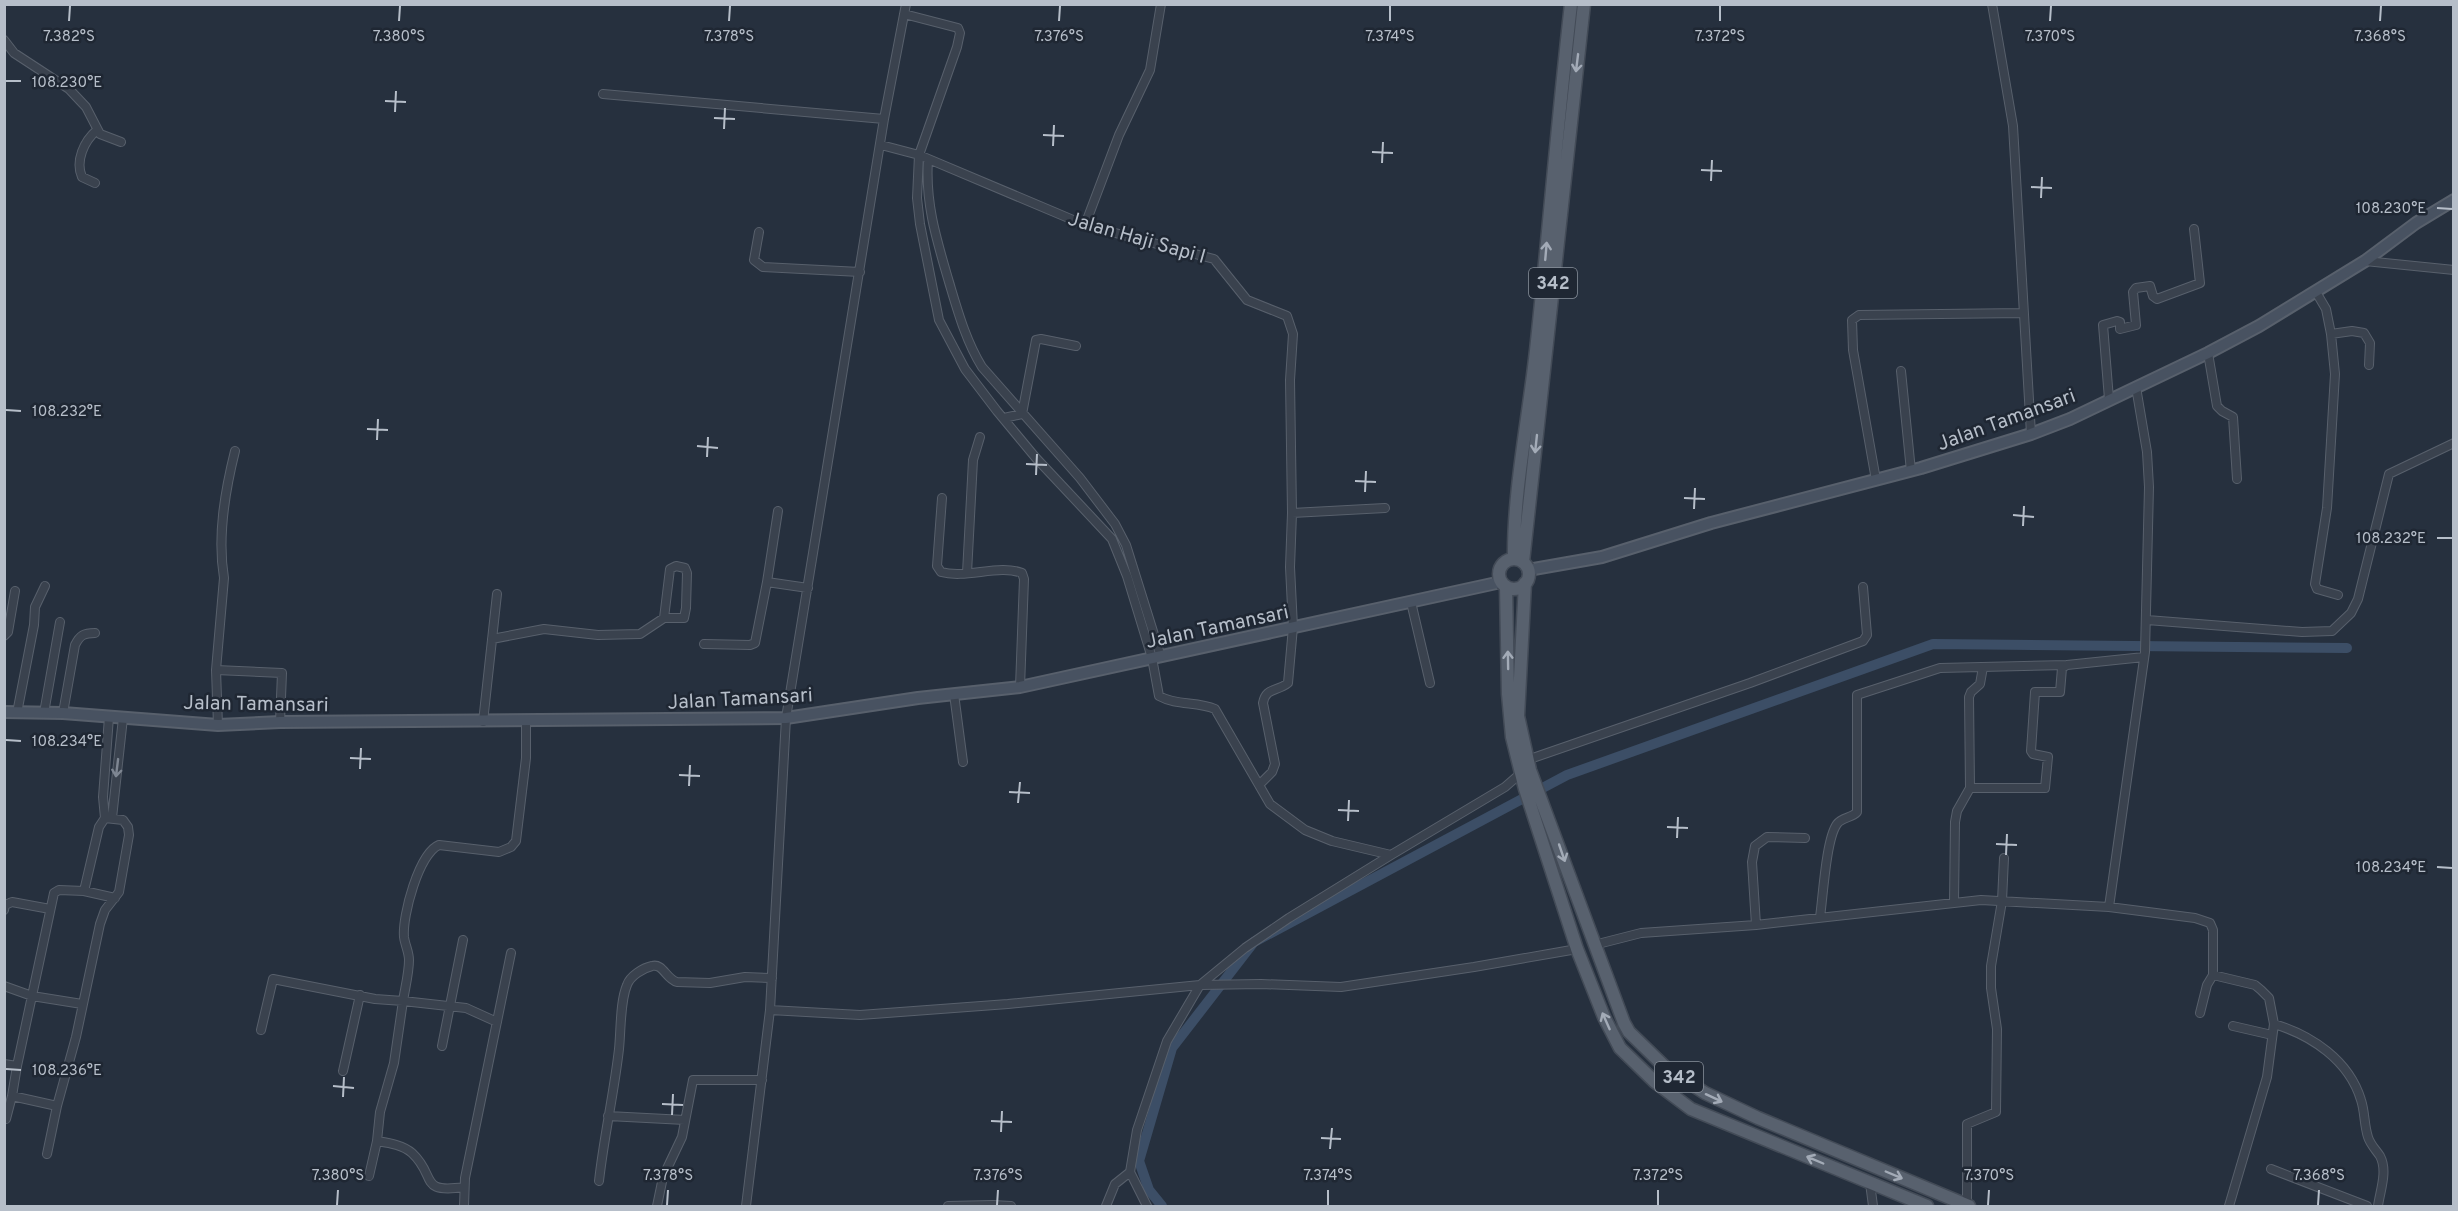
<svg xmlns="http://www.w3.org/2000/svg" width="2458" height="1211" font-family="Overpass,sans-serif">
<style>
.lines{fill:none;stroke-linecap:round;stroke-linejoin:round}
.canal{stroke:#3c4e66;stroke-width:10}
.minor-casing{stroke:#58606c;stroke-width:10}
.secondary-casing{stroke:#58606c;stroke-width:14}
.primary-casing{stroke:#434b57;stroke-width:15}
.minor{stroke:#3a424e;stroke-width:8}
.secondary{stroke:#485261;stroke-width:10}
.primary{stroke:#58616e;stroke-width:12}
.oneway{stroke:#a3abb7}
.oneway2{stroke:#7e8692}
.ticks{fill:none;stroke:#b6bec9;stroke-width:2}
.labels{text-anchor:middle;stroke-width:5;stroke-linejoin:round;paint-order:stroke}
.shield{fill:#1f2733;stroke:#89919c;stroke-width:1.5}
.shield-label{font-size:18px;font-weight:bold;fill:#b6bec9}
.street-label{font-size:20px;fill:#b6bec9;stroke:#1f2733}
.ticks-label{font-size:15px;text-anchor:middle;fill:#b6bec9;stroke:#1f2733;stroke-width:5;stroke-linejoin:round;paint-order:stroke}
</style>
<rect width="100%" height="100%" fill="#26303e"/>
<g class="lines">
<path class="canal" d="M1162,1206L1149,1190L1139,1161L1172,1048L1254,942L1567,775L1933,644L2347,648"/>
<defs>
<path id="minor" d="M1992,4L2013,126L2031,434
M904,14L958,28L960,33L957,47L919,155L917,198L920,224L939,320L965,369L997,411L1036,458L1112,539L1127,576L1152,658L1159,696C1177,706 1197,701 1215,709L1270,804L1305,830L1332,841L1391,855L1505,787L1521,773
M4,40L14,53L69,89L86,107L100,134L121,142
M603,94L884,119
M881,145L919,155L1085,225L1214,259L1247,300L1287,316L1293,334L1290,380L1292,513L1290,567L1293,627L1288,683C1277,692 1266,687 1263,703L1275,764L1272,772L1259,785
M928,160C925,204 937,241 949,282C958,312 966,341 982,367L1080,478L1115,524L1126,545L1161,657
M95,183L82,177C75,161 84,141 97,130
M1085,225L1119,135L1150,70L1161,4
M759,232L754,260L763,267L860,272
M2365,261L2454,270
M2316,292L2326,309L2331,334L2335,374L2327,508L2315,584L2317,589L2338,595
M2331,334L2352,331L2364,333L2370,343L2369,365
M2208,353L2217,406L2222,411L2233,417L2237,479
M1901,371L1911,471
M2109,399L2103,325L2117,321L2120,322V329L2136,325L2133,292L2136,288L2150,286L2153,296L2157,299L2200,283L2194,229
M1004,418L1022,414L1036,340L1041,339L1076,346
M1876,480L1853,350L1852,320L1859,315L2023,313
M942,498L937,566L941,572C966,579 999,564 1022,573L1024,579L1020,687
M1292,513L1385,508
M967,573L973,460L980,437
M767,582L808,588
M1411,602L1430,683
M2147,620L2302,632L2332,631L2351,613L2358,599L2389,474L2454,443
M4,636L8,632L15,591
M492,639L544,629L598,635L640,634L664,618L670,569L676,566L685,568L687,573L686,608L684,618H664
M704,644L750,645L755,643L767,582L778,511
M216,670L282,673L280,722
M954,694L963,762
M17,713L34,625L35,607L45,586
M44,713L60,622
M63,713L75,645C80,635 84,633 95,633
M483,722L497,594
M218,725L216,670L224,578C217,536 225,491 235,451
M1527,760L1750,683L1863,641L1867,635L1863,587
M1970,788H2045L2048,757L2033,754L2031,751L2035,692H2060L2062,668L2067,665L2144,657
M112,818L123,718
M84,891L115,898
M1954,903L1955,822L1957,811L1970,788L1969,697L1971,692L1980,684L1983,667
M2109,907L2145,652L2149,487L2147,452L2136,387
M4,910L5,905L12,902L50,909
M1820,917C1823,897 1826,839 1837,824C1842,817 1852,818 1857,812V695L1940,668L2067,665
M1756,925L1752,862L1755,846L1767,837L1805,838
M1594,945L1641,933L1756,925L1981,900L2109,907L2195,918L2210,923L2213,930V975L2207,985L2200,1013
M2213,975L2255,985L2261,990L2269,998L2274,1024C2311,1035 2349,1060 2361,1100C2365,1112 2364,1125 2368,1137C2370,1144 2376,1150 2380,1156C2388,1171 2380,1191 2378,1206
M4,986L32,996L82,1004
M770,1010L860,1015L1008,1004L1200,985L1261,984L1341,987L1474,967L1577,949
M497,1022L466,1008L403,1001C405,988 409,973 409,960C409,952 405,945 404,937C402,916 419,853 439,845L499,852L511,847L516,841L526,758V721
M2233,1026L2272,1035
M261,1030L273,979L375,999L403,1001L394,1063L380,1112L377,1141C389,1143 403,1145 412,1153C437,1176 418,1194 464,1187
M442,1046L463,940
M4,1064L17,1066L54,893L59,890L84,891L99,827L105,818L103,797L109,717
M343,1071L360,995
M12,1096L57,1106
M608,1116L685,1120
M6,1119L12,1096L17,1066
M47,1154L57,1106L76,1037L100,924L105,910L119,892L129,835L128,827L123,820L105,818
M2271,1169L2367,1206
M369,1176L377,1141
M599,1181C604,1136 614,1093 619,1049C621,1030 620,1001 627,985C630,976 643,968 652,966C663,963 666,979 677,982L710,983L745,977L772,978
M1870,1183L1873,1206
M464,1206L465,1178L511,953
M657,1206L663,1177L682,1137L693,1080H762
M746,1206L770,1010L786,718L884,119L906,4
M948,1206L993,1205L1011,1206
M1106,1206L1115,1184L1130,1172
M1147,1206L1130,1172L1137,1130L1167,1041L1200,985L1245,948L1289,918L1391,855
M1967,1206V1124L1996,1112L1997,1029L1991,988V966L2002,901L2004,858
M2229,1206L2267,1077L2274,1024"/>
<path id="secondary" d="M1528,570L1602,557L1711,523L1921,468L2031,434L2070,419L2208,353L2259,326L2365,261L2416,223L2454,200
M4,712L63,713L218,725L280,722L786,718L918,698L1020,687L1501,582"/>
<path id="primary" d="M1514,559C1513,489 1530,412 1537,341C1549,229 1558,117 1571,4
M1499 574a15 15 0 1 1 30 0a15 15 0 1 1-30 0Z
M1523,562L1584,4
M1525,583L1518,716L1530,770L1624,1023L1629,1032L1665,1067L1705,1093L1758,1118L1969,1206
M1506,587L1508,694L1512,737L1525,789L1577,949L1604,1017L1620,1048L1655,1082L1691,1109L1927,1206"/>
</defs>
<use href="#minor" class="minor-casing"/>
<use href="#secondary" class="secondary-casing"/>
<use href="#primary" class="primary-casing"/>
<use href="#minor" class="minor"/>
<use href="#secondary" class="secondary"/>
<use href="#primary" class="primary"/>
</g>
<defs><path id="oneway-shaft" d="M-6 0H5M1.5-3L5.5 0L1.5 3" fill="none" stroke-width="1.6" stroke-linecap="round" stroke-linejoin="round" transform="scale(1.5)"/></defs>
<g class="oneway">
<use href="#oneway-shaft" transform="translate(1577 63) rotate(97)"/>
<use href="#oneway-shaft" transform="translate(1546 251) rotate(-85)"/>
<use href="#oneway-shaft" transform="translate(1536 444) rotate(96)"/>
<use href="#oneway-shaft" transform="translate(1508 660) rotate(-91)"/>
<use href="#oneway-shaft" transform="translate(1562 853) rotate(71)"/>
<use href="#oneway-shaft" transform="translate(1606 1021) rotate(-114)"/>
<use href="#oneway-shaft" transform="translate(1714 1098) rotate(25)"/>
<use href="#oneway-shaft" transform="translate(1815 1160) rotate(-157)"/>
<use href="#oneway-shaft" transform="translate(1894 1175) rotate(23)"/>
</g>
<use class="oneway2" href="#oneway-shaft" transform="translate(117 768) rotate(97)"/>
<path class="ticks" d="M69,21L70,6M399,21L400,6M729,21L730,6M1059,21L1060,6M1390,21V6M1720,21V6M2050,21L2051,6M2380,21L2381,6M6,81H21M385,101L406,102M395,112L396,91M714,118L735,119M724,129L725,108M1043,135L1064,136M1053,146L1054,125M1372,152L1393,153M1382,163L1383,142M1701,170L1722,171M1711,181L1712,160M2031,187L2052,188M2041,198L2042,177M2437,208L2452,209M6,410L21,411M367,429L388,430M377,440L378,419M697,446L718,448M707,457L708,437M1026,464L1047,465M1036,475L1037,454M1355,481L1376,482M1365,492L1366,471M1684,498L1705,499M1694,509L1695,488M2013,515L2034,517M2023,526L2024,506M2437,538H2452M6,740L21,741M350,758L371,759M360,769L361,748M679,775L700,776M689,786L690,765M1009,792L1030,793M1018,803L1020,782M1338,810L1359,811M1348,821L1349,800M1667,827L1688,828M1677,838L1678,817M1996,844L2017,845M2006,855L2007,834M2437,867L2452,868M6,1069L21,1070M333,1086L354,1088M343,1097L344,1077M662,1104L683,1105M672,1115L673,1094M991,1121L1012,1122M1001,1132L1002,1111M1321,1138L1341,1139M1330,1149L1332,1128M337,1205L338,1190M667,1205L668,1190M997,1205L998,1190M1328,1205V1190M1658,1205V1190M1988,1205L1989,1190M2318,1205L2319,1190"/>
<g class="labels">
<g class="shield">
<rect x="1529" y="268" width="48" height="30" rx="4.5"/>
<rect x="1655" y="1062" width="48" height="30" rx="4.5"/>
</g>
<g class="shield-label">
<text x="1553" y="289">342</text>
<text x="1679" y="1083">342</text>
</g>
<g class="street-label">
<text transform="translate(1137 237) rotate(16)" y="7">Jalan Haji Sapi I</text>
<text transform="translate(2006 419) rotate(-20)" y="7">Jalan Tamansari</text>
<text transform="translate(1217 626) rotate(-12)" y="7">Jalan Tamansari</text>
<text transform="translate(740 698) rotate(-3)" y="7">Jalan Tamansari</text>
<text transform="translate(256 703) rotate(1)" y="7">Jalan Tamansari</text>
</g>
</g>
<g class="ticks-label">
<text x="69" y="41">7.382°S</text>
<text x="399" y="41">7.380°S</text>
<text x="729" y="41">7.378°S</text>
<text x="1059" y="41">7.376°S</text>
<text x="1390" y="41">7.374°S</text>
<text x="1720" y="41">7.372°S</text>
<text x="2050" y="41">7.370°S</text>
<text x="2380" y="41">7.368°S</text>
<text x="67" y="87">108.230°E</text>
<text x="2391" y="213">108.230°E</text>
<text x="67" y="416">108.232°E</text>
<text x="2391" y="543">108.232°E</text>
<text x="67" y="746">108.234°E</text>
<text x="2391" y="872">108.234°E</text>
<text x="67" y="1075">108.236°E</text>
<text x="338" y="1180">7.380°S</text>
<text x="668" y="1180">7.378°S</text>
<text x="998" y="1180">7.376°S</text>
<text x="1328" y="1180">7.374°S</text>
<text x="1658" y="1180">7.372°S</text>
<text x="1989" y="1180">7.370°S</text>
<text x="2319" y="1180">7.368°S</text>
</g>
<rect width="2458" height="1211" fill="none" stroke="#b6bec9" stroke-width="12"/>
</svg>
